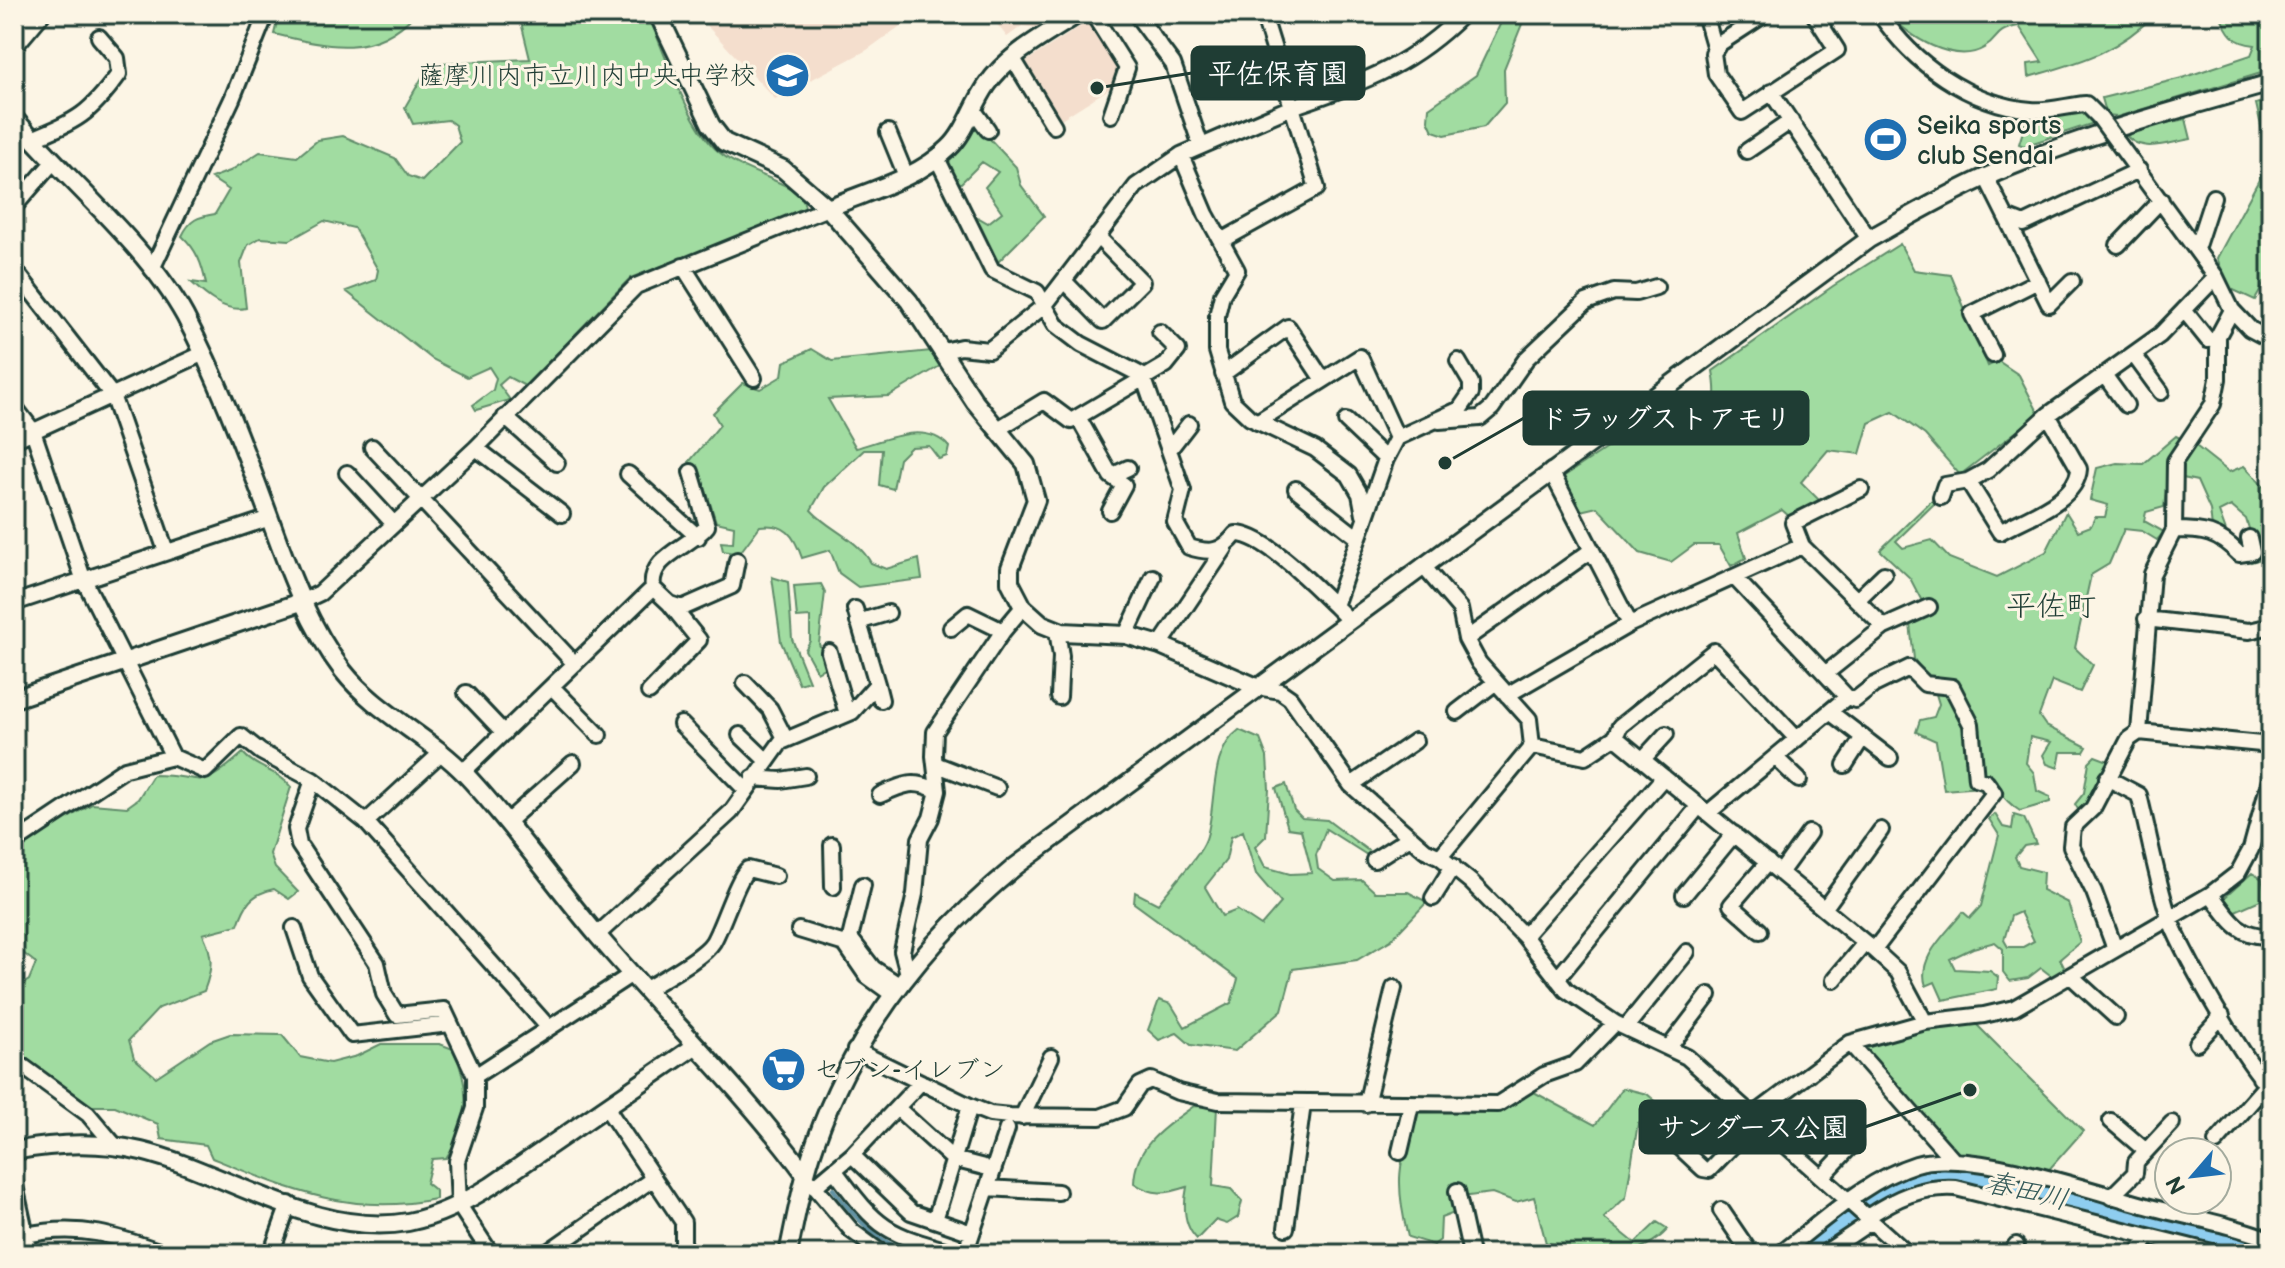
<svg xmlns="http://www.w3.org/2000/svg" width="2285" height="1268" font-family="'Balsamiq Sans','Klee One',sans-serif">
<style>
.built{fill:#f4decd}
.green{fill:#a1dca1;stroke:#608c6a;stroke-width:2;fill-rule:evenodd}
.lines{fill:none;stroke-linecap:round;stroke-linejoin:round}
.stream{stroke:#6293a4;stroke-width:4}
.river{stroke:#8ecdef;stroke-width:24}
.minor-casing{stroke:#1f3d34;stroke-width:20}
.tertiary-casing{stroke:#1f3d34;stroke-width:22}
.minor{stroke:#fcf5e5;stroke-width:14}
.tertiary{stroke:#fcf5e5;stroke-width:16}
.minor-bridge-casing{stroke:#1f3d34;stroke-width:20;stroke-linecap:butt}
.minor-bridge{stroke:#fcf5e5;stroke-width:14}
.labels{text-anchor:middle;stroke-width:6;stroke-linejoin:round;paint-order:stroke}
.poi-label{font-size:26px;fill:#1f3d34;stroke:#fcf5e5;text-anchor:start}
.water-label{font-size:28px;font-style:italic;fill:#355a59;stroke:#fcf5e5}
.quarter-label{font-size:30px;fill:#1f3d34;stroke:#fcf5e5}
.leader{fill:none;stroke:#1f3d34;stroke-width:3}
.callout-dot{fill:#1f3d34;stroke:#fcf5e5;stroke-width:3}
.callout{fill:#1f3d34;stroke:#1f3d34;stroke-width:3}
.callout-label{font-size:28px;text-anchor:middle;font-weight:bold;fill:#fff}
</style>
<rect width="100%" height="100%" fill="#fcf5e5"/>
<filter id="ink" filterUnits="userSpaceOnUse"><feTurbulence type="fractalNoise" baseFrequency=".0125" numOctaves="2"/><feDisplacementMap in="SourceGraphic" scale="16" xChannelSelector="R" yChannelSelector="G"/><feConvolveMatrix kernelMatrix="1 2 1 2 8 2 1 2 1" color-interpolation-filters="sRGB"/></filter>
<g filter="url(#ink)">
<path class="built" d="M696,14H917L867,50L775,99Z
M989,14H1061L1039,28L1022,26L1007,37Z
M1092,19L1122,68L1115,85L1058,121L1022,64Z"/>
<path class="green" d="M279,14H415C374,59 327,47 274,34Z
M519,14H648C663,50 690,129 719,152C740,170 777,178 802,195L806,211L630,278L525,386L508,377L499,385L510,400L476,410L473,405L493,390L496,378L489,367L467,377L432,359L346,291L376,280L378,270L354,228L324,221L290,240L260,238L248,245L241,263L246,308C225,313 205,295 191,282L206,284C202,264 197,250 182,236C190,219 198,217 215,214L229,190L211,178L230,171L260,152L297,157L318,140L343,136L395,158L408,176L422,181L460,142L455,125L448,120L413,124L405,107L423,76L439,63L530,59Z
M1505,14H1526L1504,69L1505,103L1484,127L1445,135L1433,131L1428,120L1429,108L1476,75Z
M1890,14H2155C2117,53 2080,62 2029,77L2028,64L2042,62L2019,26C1992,31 2001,38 1984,48C1955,65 1907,37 1890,14Z
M2220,14H2271V70L2117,117L2107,116L2102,98L2182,78L2251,55L2255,45C2233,43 2227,33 2220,14Z
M2271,99V272L2255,300L2229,288L2217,258L2269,161L2256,104Z
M2085,110L2094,123L2024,146L2019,144L2028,115L2046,119Z
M2186,119L2191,139C2167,143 2138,156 2123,131Z
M975,123L1016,167L1021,185L1044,216L996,264L972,214L988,223L1002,212L985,187L998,172L982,162L958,186L949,174L944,158Z
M1900,244L1914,270L1951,275L1988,366L1998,361L2019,375L2039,414L1960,475L1925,435L1893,412L1869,423L1860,454L1828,450L1801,482L1820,501L1791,518L1782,510L1738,533L1746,558L1731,566L1719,545H1694L1671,562L1640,553L1597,507L1580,511L1563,477L1661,412L1696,431C1716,412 1718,398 1713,371L1833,286Z
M812,349L832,361L931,351L940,366L889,396L828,399L856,448C885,440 926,420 949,447L947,456L939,459L929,446L911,447L899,459L893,489L879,485L882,450H864L824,487L811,510C830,531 857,538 871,563L886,569L919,559L922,579L858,587L839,573L830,550L802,558C794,535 786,523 760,526L739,554L723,551L721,542L733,543L734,526L716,522L704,484L689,462L720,425L713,413L743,383L760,389L782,376L784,362Z
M2176,436L2196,446L2229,472L2244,466L2271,494V556L2251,562L2249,557L2256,551L2246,519L2231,506L2219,512L2227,534L2212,528L2210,510L2197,481L2168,475L2164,507L2146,512L2144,521L2164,532L2157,540L2142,531L2124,529L2109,564L2091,575L2075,648L2093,665L2080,692L2052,681L2039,716L2046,726L2087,747L2084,752H2061L2058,768L2047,764L2043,755L2051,742L2030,737L2026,763L2034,773L2037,791L2050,797V802L2020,811C2001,800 1999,785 1982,774L1978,726L1956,682L1928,679L1914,659L1910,624L1928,613L1910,578L1880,550L1934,498L1937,501L1896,541L1903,548L1932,540L1949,558L1997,577L2046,552L2066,512L2078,531L2091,526L2095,517H2105L2108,505L2090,500L2097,468L2117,463L2143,464Z
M772,577L788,582L792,639L809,681L799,684L781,642Z
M821,584L825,592L819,644L828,666L817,672L805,650L810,641V617L797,618L794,586Z
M1947,690L1967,727L1981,787L1944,790L1936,741L1916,732L1920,720L1934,717L1939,704L1936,694Z
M1239,730L1260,739L1267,757L1269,789L1266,836L1255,847L1265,867L1290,874L1312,873L1301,830L1288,828L1276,788L1286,784L1294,810L1302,818L1327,820L1370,852L1367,855L1326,829L1316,855L1318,869L1335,881L1362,880L1375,892H1408L1427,902L1391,940L1357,960L1293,969L1282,1010L1235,1051L1191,1045L1177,1033L1159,1040L1148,1030L1159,1000L1171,1004L1185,1027L1231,1003L1238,979L1134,903L1135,892L1158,904C1170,887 1199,858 1206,839C1217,807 1208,752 1239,730ZM1243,831L1256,874L1281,903L1261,926L1237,910L1222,916L1205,887L1226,860L1231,837Z
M243,753C256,769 278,770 291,787L270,854L275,868L298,892L289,899L274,889C251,894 245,904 238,925L203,934C213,955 213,968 204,991L159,1008L129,1040L134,1058L156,1077L210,1041L230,1034L282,1035L300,1057L330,1063L357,1056L381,1044H440L453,1049C471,1087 470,1122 446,1158L432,1159L426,1183L436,1191V1199C350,1216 290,1190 212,1158L206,1145L161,1139L158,1124L115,1106H87L14,1051V990L29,980L36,963L14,946V850L92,804L127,807L138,799L153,775C207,775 197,794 243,753Z
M2095,756L2111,762L2091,804L2079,811L2075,804L2084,793L2089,762Z
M1995,814L2003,827L2012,829L2014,815L2024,818L2036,844L2024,846L2015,857L2019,866L2043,872L2042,890L2068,903L2080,942L2060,959L2065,969L2054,978L2041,968L2028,978L2010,981L2003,972V949L1995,942L1973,948L1950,959L1955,969L1990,971L1998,977L1997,989L1943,1000L1935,982L1926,986C1916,958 1947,933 1963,912L1970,918L1981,906L1999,835L1989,819ZM2020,912L2034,941L2023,947H2008L2004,940L2011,916Z
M2252,873L2262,879L2267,897L2233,912L2223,899Z
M1974,1022L2083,1131L2046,1173L1952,1151L1862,1048L1880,1039Z
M1623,1088L1647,1094L1666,1110L1638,1123L1626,1197L1604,1218L1635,1243L1657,1222L1668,1229C1635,1266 1589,1250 1546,1243L1534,1197L1516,1202L1492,1193L1453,1198L1457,1212L1441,1218L1440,1240L1434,1245L1408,1237C1394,1180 1399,1165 1416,1110H1501L1532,1091L1595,1125Z
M1194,1106L1217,1107L1213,1186L1231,1189L1242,1201L1238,1217L1227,1224L1215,1220L1197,1239C1183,1225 1183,1206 1187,1187C1166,1194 1153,1196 1134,1183C1135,1145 1166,1126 1194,1106Z"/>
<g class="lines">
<path class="stream" d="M833,1189C855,1218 879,1245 916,1254
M2264,1254L2271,1246"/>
<path class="river" d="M1807,1254C1843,1227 1878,1181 1928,1175C1990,1168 2120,1210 2183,1229C2210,1236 2239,1242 2264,1254"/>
<defs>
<path id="minor" d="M1093,14L1127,68L1111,115
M1136,14L1173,64L1201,146
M1705,14L1715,49
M1765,14L1719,44L1713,53L1716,74L1742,112L1837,50L1814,14
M1880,14C1913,64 1970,104 2031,110C2049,112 2069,105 2086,104L2099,117
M1012,57L1054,126
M1771,92L1869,239
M973,109L988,130
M888,132L906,176
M32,139C78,120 89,115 119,74L117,58L99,37
M2118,143L2216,277L2232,310L2250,329L2271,340
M1747,151L1791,121
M1181,155L1206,214L1237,270L1222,295L1217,316V351L1232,401L1250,418L1315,449L1349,475L1360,494L1364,515
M937,158L992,270L1037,292L1056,325L1081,344L1143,376L1183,490L1175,522L1189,547C1211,554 1222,552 1236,534C1265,534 1314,586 1335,606
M1986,177L2006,217L2024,224L2139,170
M14,207L54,161
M2006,217L2049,304L2072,281
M1221,241L1317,188L1292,107C1362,82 1409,68 1463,14
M2118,245L2161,200
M2196,249L2213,197
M683,266L754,378
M14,269L112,395L166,551
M152,269L232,99L266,14
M1065,282L1103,321L1142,282L1097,236
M2184,310L2208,340
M944,351L961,347L989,350L1045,305L1136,186L1181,155L1292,107L1263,14
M1993,355L1972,314L2038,281
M2134,355L2161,392
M1223,374L1288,327L1323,380
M2105,376L2126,405
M14,406L33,431L83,578L173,757L205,771L241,736L261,752L313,780
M2048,415L1988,470L1968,481L2000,532C2024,518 2077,501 2079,469L2048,415L2160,335L2216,277
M505,417L557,463
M1078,417L1111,476L1124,485L1110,511
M1346,421L1386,459
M1439,421L1480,418L1492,408L1526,359L1586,302L1614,292L1636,293L1656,287
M1257,422L1360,357L1397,438
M998,429L1044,401L1071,421L1166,365L1178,350L1160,332
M14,440L202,354
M372,447L575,664
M476,448L562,514
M1169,450L1189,424
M1551,471L1630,624
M347,473L394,524
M628,474L698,537
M1111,476L1128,468
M1296,489L1357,537
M1941,497L1945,485L1968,481
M2174,530C2204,530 2218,532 2239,554L2252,552L2249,538
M1802,546L1793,523L1861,489
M1423,566L1460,609L1466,639L1479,663L1529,719L1532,746L1440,857
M1734,577L1847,697L1855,700L1874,685L1909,668L1925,684L1952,687L1971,724L1976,779L1986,782L1994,793L1874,950
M653,588L670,604L682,608L732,586L737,560
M1857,600L1884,574
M301,602L320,593L476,448L636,286L828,208
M14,603L270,518
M2146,619L2249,631L2271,626
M1349,620L1335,606L1386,459L1397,438L1460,409L1471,393V383L1458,361
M858,622L888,613
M1884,627L1929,607
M951,628L968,614L1003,631L1023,607
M1057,630L1061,656L1059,697
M1126,635L1153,577
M1466,639L1592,550
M1160,645L1225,548
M829,652L847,714
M745,683L770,709L786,740
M877,684L881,700
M552,687L599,735
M1257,687L1280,691L1290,698L1351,785L1425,850L1440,857L1471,882L1524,936L1566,990L1615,1023L1687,1057L1908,1254
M649,692L699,640L670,604
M466,693L504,733
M1507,695L1630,624L1802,546L1884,627L1825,674
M1457,712L1496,682
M1830,712L1890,758
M681,724L745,789
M2139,732L2271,745
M740,735L767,761
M1615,737L1620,726L1714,651L1797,739
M1532,746L1585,757L1615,737L1874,950L1898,972L1925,1022
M1775,757L1799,780
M1643,759L1666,734
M935,764L997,788
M1845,765L1863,737
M463,772L653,588C648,556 691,547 707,526L691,472
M753,778L781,780L806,776
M2107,778L2139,795C2149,835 2156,876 2168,914C2178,946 2247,1067 2271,1088
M1351,785L1415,741
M880,795C904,784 914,779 938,791
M1708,813L1847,697
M508,821L573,763
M366,822L442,752
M14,843L125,769L173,757
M832,845L833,887
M1374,860L1410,837
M1780,873L1809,833
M863,885L850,938L873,968L899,985
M2211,894C2228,918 2239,938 2271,936
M1684,895L1734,834
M1433,898L1453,866
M1824,909L1881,830
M294,928L310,976L352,1035L450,1024
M799,930L845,944L867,976L892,994
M1760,931L1731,905L1768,862
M597,935L731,812L781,742L852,712L877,684L855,609
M1524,936L1664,777
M2115,949L2094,892L2071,846L2073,827L2093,808L2129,739L2139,732L2152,574L2174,530L2175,461L2213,404L2218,379V336L2232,310
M908,974L902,951L915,894L920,839L931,818L938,791L934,756L935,732L1003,631
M2072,977L2116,1017
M1557,979L1699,806
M1834,980L1865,943
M645,990C662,979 703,958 713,942C723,925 737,878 748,869L776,876
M1626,1027L1687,952
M1850,1043L1953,1160
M2197,1043L2222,1016
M1670,1046L1709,995
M855,1050L970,1106L990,1114L1010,1116L1100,1117L1124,1108L1140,1085L1151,1080L1178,1092L1218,1101L1498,1104L1544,1075L1575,1064L1615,1023
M14,1060L88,1114L116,1147
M475,1076L549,1028
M2260,1078L2271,1066
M1366,1104L1394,988
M606,1107L683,1222V1254
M897,1108L953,1159L984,1167
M1754,1115L1850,1043L1925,1022L1984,1015L2014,1008L2211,894L2238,873L2251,849L2271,776
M1022,1117L1051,1057
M2111,1121L2146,1151
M1672,1140L1703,1169L1709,1170L1758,1119
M2216,1142L2267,1084
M1400,1152L1411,1105
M852,1155L911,1212L972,1233
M835,1171C880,1232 886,1233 958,1254
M1822,1177L1854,1143
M14,1181L30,1254
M810,1181L852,1231L883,1254
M814,1187L852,1155L921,1082
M987,1188L1058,1192
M1457,1191L1471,1254
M2111,1197L2135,1173L2136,1162L2172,1123
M1721,1210L1751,1254
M1867,1217C1896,1198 1921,1186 1956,1188L2220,1254
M935,1220L970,1106
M1286,1228L1303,1104
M26,1235C80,1223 117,1236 167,1254
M271,1254L289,1204
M491,1254L459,1205L457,1161L475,1108V1076L444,1010L397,1015L384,994L377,963L299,845L296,829L313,780L366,822L549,1028L632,974
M545,1254L654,1178
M965,1254L1007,1129
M1780,1254C1822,1222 1865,1180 1916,1164C1970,1148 2097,1193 2154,1208C2193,1218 2234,1225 2271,1240
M1823,1254L1872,1221
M2011,1254L2016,1245
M2138,1254L2148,1236"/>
<path id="tertiary" d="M658,14L711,125L724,142L783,169L828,208L909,301L975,402L1026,464L1036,500L1010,568V582L1023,607L1042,624L1062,632L1126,635L1160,645L1257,687
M14,46L41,14
M14,118C67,180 146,245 185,316C217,377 242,443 266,508C287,565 306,622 343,671C376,713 429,736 466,775C514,826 553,883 598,936C666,1016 743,1090 805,1174
M828,208C868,191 917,179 949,148C966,132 973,105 987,85C1009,53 1046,35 1078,14
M14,699L301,602
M14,1151C56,1143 99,1141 141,1151C227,1172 317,1238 408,1222C439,1216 465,1202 491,1186L695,1046
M788,1254C796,1216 803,1177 816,1141C855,1030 926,940 1016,866L1869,239C1908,217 1947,194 1988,176C2079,136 2175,110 2271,83"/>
</defs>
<use href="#minor" class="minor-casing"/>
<use href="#tertiary" class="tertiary-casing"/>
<use href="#minor" class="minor"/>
<use href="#tertiary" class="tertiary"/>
<defs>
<path id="minor-bridge" d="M2099,117L2118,143"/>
</defs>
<use href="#minor-bridge" class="minor-bridge-casing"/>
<use href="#minor-bridge" class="minor-bridge"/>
</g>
</g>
<defs>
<symbol id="school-disc" viewBox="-11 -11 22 22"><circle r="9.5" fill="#1f6fb2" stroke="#fcf5e5"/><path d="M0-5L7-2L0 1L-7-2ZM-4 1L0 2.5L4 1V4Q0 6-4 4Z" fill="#fff"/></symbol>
<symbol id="stadium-disc" viewBox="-11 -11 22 22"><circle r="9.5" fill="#1f6fb2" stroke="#fcf5e5"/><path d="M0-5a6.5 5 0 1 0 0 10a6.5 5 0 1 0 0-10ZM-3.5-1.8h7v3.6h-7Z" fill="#fff"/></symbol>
<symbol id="supermarket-disc" viewBox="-11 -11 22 22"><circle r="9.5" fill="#1f6fb2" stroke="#fcf5e5"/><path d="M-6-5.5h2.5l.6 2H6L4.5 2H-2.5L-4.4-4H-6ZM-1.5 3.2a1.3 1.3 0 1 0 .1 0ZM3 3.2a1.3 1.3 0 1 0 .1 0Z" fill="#fff"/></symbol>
</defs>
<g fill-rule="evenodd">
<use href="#school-disc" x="762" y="50" width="51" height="51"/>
<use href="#stadium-disc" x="1860" y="114" width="51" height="51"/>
<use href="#supermarket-disc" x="758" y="1044" width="51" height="51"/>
</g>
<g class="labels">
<g class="poi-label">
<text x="756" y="84" text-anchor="end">薩摩川内市立川内中央中学校</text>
<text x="1917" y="134">Seika sports<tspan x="1917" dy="30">club Sendai</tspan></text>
<text x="814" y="1078">セブン-イレブン</text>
</g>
<g class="water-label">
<text transform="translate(2027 1190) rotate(13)" y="10">春田川</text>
</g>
<g class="quarter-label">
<text x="2051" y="616">平佐町</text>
</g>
</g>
<path class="leader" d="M1097 88L1192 73M1445 463L1524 418M1970 1090L1865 1127"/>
<g class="callout-dot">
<circle cx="1097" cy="88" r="8"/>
<circle cx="1445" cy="463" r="8"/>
<circle cx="1970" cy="1090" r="8"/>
</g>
<g class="callout">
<rect x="1192" y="47" width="172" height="52" rx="8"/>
<rect x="1524" y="392" width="284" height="52" rx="8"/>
<rect x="1640" y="1101" width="225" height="52" rx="8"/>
</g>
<g class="callout-label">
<text x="1278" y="83">平佐保育園</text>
<text x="1666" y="428">ドラッグストアモリ</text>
<text x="1753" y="1137">サンダース公園</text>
</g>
<rect width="2285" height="1268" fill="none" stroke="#fcf5e5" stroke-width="48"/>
<rect x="24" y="24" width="2237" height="1220" fill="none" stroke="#1f3d34" stroke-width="3" filter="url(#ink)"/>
<g transform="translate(2193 1176) rotate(242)"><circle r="38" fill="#fcf5e5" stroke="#a4ab9e" stroke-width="2"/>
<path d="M0-6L14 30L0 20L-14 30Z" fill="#1f6fb2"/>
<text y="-12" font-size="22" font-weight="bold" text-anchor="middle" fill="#1f3d34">N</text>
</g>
</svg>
